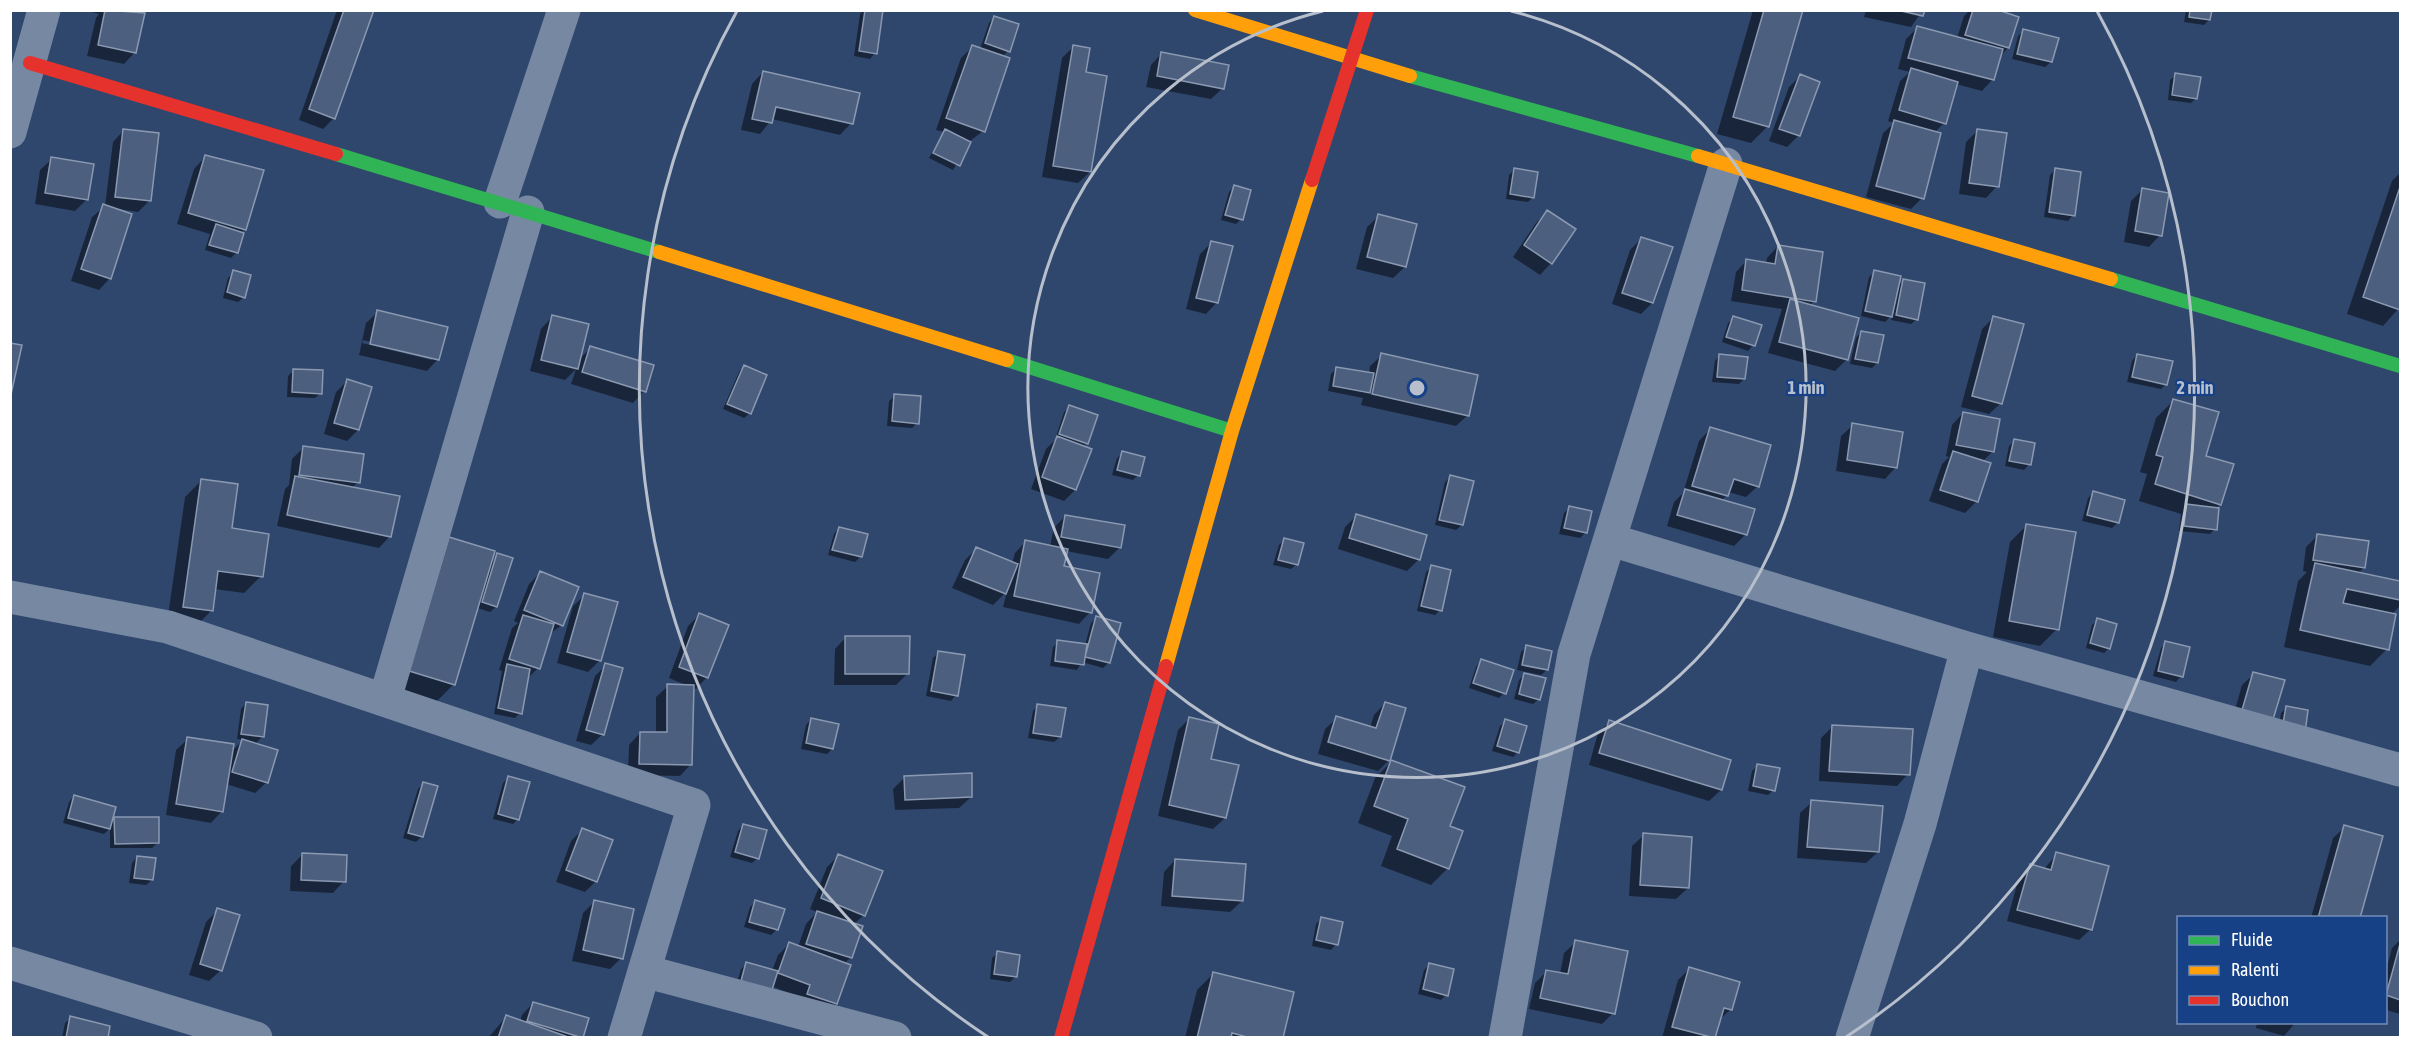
<svg xmlns="http://www.w3.org/2000/svg" width="2411" height="1048" font-family="'Asap Condensed',sans-serif">
<style>
.shadow{fill:#0007;fill-rule:evenodd}
.building{fill:#4c5f7e;stroke:#8a99b1;stroke-width:1.5}
.lines{fill:none;stroke-linecap:round;stroke-linejoin:round}
.street{stroke:#7788a3;stroke-width:33}
.fast{stroke:#30b455;stroke-width:14}
.slow{stroke:#ff9f0a;stroke-width:14}
.jam{stroke:#e5322d;stroke-width:14}
.ring{fill:none;stroke:#b7bfcc;stroke-width:3}
.centre{fill:#b7bfcc;stroke:#164187;stroke-width:3}
.ring-label{font-size:18px;text-anchor:middle;font-weight:bold;fill:#b7bfcc;stroke:#164187;stroke-width:4.5;stroke-linejoin:round;paint-order:stroke}
</style>
<rect width="100%" height="100%" fill="#30476d"/>
<path class="shadow" d="M84,10H129L143,15L135,52L124,64L87,56L96,18L99,14Z
M337,10H372L334,118L323,129L299,120Z
M864,10H878L875,53L870,59L854,56L860,14Z
M1753,10H1802L1768,126L1751,143L1717,134Z
M1866,10H1923L1911,27L1864,17Z
M1970,10H1993L2017,18L2008,48L2000,56L1993,79L1982,91L1956,84L1944,123L1934,133L1922,198L1911,209L1866,197L1883,133L1894,123L1888,121L1900,81L1910,72L1898,69L1906,39L1917,28L1957,38L1964,16Z
M2186,10H2211L2209,20L2204,25L2184,22Z
M994,17L1008,51L1002,57L983,131L970,141L953,170L929,158L944,132L936,130L961,58L972,47L980,49L989,23Z
M2024,31L2051,62L2045,67L2012,59L2018,36Z
M1073,47L1084,73L1090,172L1078,183L1042,177L1062,58Z
M1162,53L1223,88L1211,99L1146,87L1151,65Z
M763,72L851,123L840,135L772,119L760,134L741,130L752,84Z
M2176,75L2196,98L2191,103L2168,100L2170,80Z
M1800,76L1819,83L1798,136L1787,147L1769,141L1789,87Z
M124,130L150,200L138,212L119,209L110,278L99,290L71,281L92,217L105,206L113,142Z
M1978,130L1997,186L1986,198L1959,194L1966,142Z
M205,157L245,229L241,233L236,253L231,258L205,250L210,234L177,224L194,169Z
M52,159L86,200L75,211L35,204L40,170Z
M1514,170L1533,197L1528,202L1506,199L1509,175Z
M2055,170L2073,215L2068,221L2044,217L2050,175Z
M2400,173V307L2383,326L2347,314L2392,181Z
M1234,187L1241,219L1236,224L1221,220L1229,192Z
M2142,190L2160,235L2149,247L2124,242L2131,201Z
M1547,212L1551,263L1540,275L1513,257L1536,223Z
M1379,216L1405,267L1393,278L1356,269L1367,227Z
M1642,238L1652,303L1641,314L1612,304L1630,250Z
M1212,242L1217,302L1206,314L1186,309L1200,254Z
M1778,246L1814,301L1809,306L1847,359L1835,371L1768,353L1782,309L1731,301L1736,272L1747,260L1766,264L1767,258Z
M234,272L244,297L238,302L223,298L228,278Z
M1875,272L1897,287L1903,281L1917,319L1911,324L1891,320L1892,315L1885,322L1861,316L1869,277Z
M378,312L438,359L427,371L359,355L366,323ZM363,340L432,357V360L362,343Z
M552,317L579,359L591,348L644,391L633,403L571,384L576,369L565,380L530,371L541,329Z
M1994,317L2001,403L1989,414L1961,407L1982,329Z
M1734,318L1753,345L1748,351L1722,342L1728,323Z
M1861,332L1877,363L1872,368L1850,364L1856,338Z
M1382,355L1468,415L1456,426L1361,405L1363,398L1328,391L1331,374L1337,368L1369,374L1370,366Z
M1720,355L1744,379L1739,384L1712,382L1715,361Z
M2137,355L2166,384L2161,389L2127,382L2132,361Z
M744,366L750,413L744,418L723,409L739,372Z
M293,371L321,393L315,398L287,397L288,376Z
M347,381L358,430L347,441L324,434L336,392Z
M895,396L917,423L912,428L887,426L889,401Z
M2173,401L2205,457L2220,504L2215,509V529L2210,534L2179,531L2181,514L2139,501L2147,474L2140,472L2156,418Z
M1070,407L1087,443L1083,447L1075,490L1064,501L1031,489L1046,449L1055,440L1064,412Z
M1963,413L1999,420L1992,452L1982,462L1989,464L1976,502L1965,513L1929,501L1942,464L1949,457L1946,456L1952,425Z
M1853,425L1896,467L1885,479L1836,471L1841,436Z
M1710,429L1758,486L1746,497L1728,492L1722,501L1746,534L1734,546L1667,526L1674,502L1683,493L1699,441Z
M2014,441L2029,464L2024,470L2005,466L2009,446Z
M304,447L358,482L352,488L390,536L379,548L277,526L285,489L289,485L292,459Z
M1123,453L1138,475L1133,480L1112,475L1117,458Z
M1450,477L1462,525L1456,530L1435,525L1445,482Z
M202,480L261,576L244,593L214,589L212,610L195,627L167,623L185,497Z
M2093,493L2118,522L2112,528L2082,521L2088,498Z
M1569,508L1590,512L1585,533L1580,538L1559,534L1564,513Z
M1357,515L1419,559L1407,571L1338,549L1345,527Z
M1065,516L1120,547L1108,559L1066,551L1063,567L1090,612L1079,624L1003,607L1007,591L993,605L952,588L965,560L976,549L1012,563L1015,553L1026,541L1050,546L1054,528Z
M2027,525L2057,629L2040,646L1993,637L2010,542Z
M839,528L861,556L855,562L828,555L834,534Z
M2318,535L2364,567L2358,574L2400,583V606L2391,615L2387,649L2370,666L2284,647L2298,581L2307,572L2303,571L2306,547Z
M1284,540L1297,564L1291,569L1273,565L1279,545Z
M498,555L496,607L490,612L477,608L454,684L437,701L393,688Z
M1431,567L1440,610L1435,615L1417,611L1426,572Z
M540,573L562,625L548,635L538,668L527,679L520,713L515,718L494,714L502,671L499,670L512,628L518,623L514,621L529,584Z
M585,595L616,603L599,661L588,672L557,663L573,606Z
M699,615L707,677L696,689L692,687L691,764L680,776L628,775L629,745L640,733H656V697L668,686H688L669,678L688,626Z
M1096,618L1109,662L1103,668L1082,662L1077,670L1050,666L1053,647L1058,642L1085,645L1091,623Z
M2097,620L2109,648L2104,653L2086,648L2092,625Z
M846,637L908,673L896,685H834L835,649Z
M2166,642L2181,676L2176,682L2153,676L2161,648Z
M1527,647L1547,670L1541,675L1517,670L1521,652Z
M939,652L956,695L951,701L926,696L933,658Z
M1481,661L1504,693L1499,698L1469,688L1476,667Z
M606,665L603,734L591,745L576,741L595,676Z
M1525,674L1539,699L1533,704L1514,699L1519,680Z
M2254,674L2283,682L2230,728L2242,685Z
M246,703L262,737L255,744L267,782L255,793L226,784L222,811L211,823L166,815L176,750L188,739L232,751L243,740L237,739L241,709Z
M1385,703L1389,760L1378,771L1318,754L1325,729L1337,718L1370,728L1374,715Z
M1038,705L1060,737L1054,742L1028,738L1033,711Z
M2286,708L2304,732L2278,734L2281,713Z
M811,719L832,749L827,754L801,749L806,725Z
M1189,719L1209,760L1225,818L1213,829L1158,816L1178,730Z
M1506,721L1518,752L1513,757L1492,751L1500,726Z
M1610,722L1729,761L1721,790L1709,801L1589,765L1598,733Z
M1833,726L1908,774L1897,786L1819,781L1821,738Z
M1392,761L1449,827L1448,868L1431,885L1381,866L1392,836L1358,823L1375,778Z
M1758,765L1773,790L1768,795L1748,791L1752,771Z
M905,777L971,797L959,808L895,810L893,789Z
M508,778L518,819L513,824L493,819L503,783Z
M423,784L422,836L416,842L403,838L418,789Z
M74,796L110,823L115,819L157,843L152,848H110V828L104,834L63,823L69,802Z
M1812,802L1878,852L1866,863L1797,858L1800,813Z
M743,825L758,858L752,863L730,857L738,831Z
M2345,827L2358,918H2311L2333,838Z
M582,830L596,881L585,892L556,882L571,841Z
M1644,835L1688,888L1676,899L1629,896L1632,846Z
M2057,854L2091,929L2079,940L2007,921L2019,877L2031,866L2044,869Z
M302,855L344,881L333,893L290,891L291,866Z
M838,856L864,915L854,924L851,957L844,964L836,1004L824,1015L800,997L771,986H736L741,969L747,964L772,971L778,955L789,944L798,947L806,924L817,912L810,909L827,867Z
M137,857L152,880L146,885L129,883L132,863Z
M1175,860L1242,901L1230,912L1161,906L1164,872Z
M594,902L621,958L610,969L572,961L583,913Z
M755,902L777,929L771,935L744,927L750,907Z
M218,910L221,970L209,981L189,975L206,922Z
M1321,919L1336,944L1331,950L1312,946L1316,924Z
M2400,940V1014L2386,1010V971L2392,948Z
M1576,942L1613,1013L1602,1024L1529,1009L1535,983L1546,972L1560,974L1564,953Z
M998,953L1015,977L1010,982L990,979L992,958Z
M1429,965L1446,995L1441,1000L1418,994L1424,970Z
M1689,969L1730,1010L1718,1021L1714,1038H1662L1678,980Z
M1214,973L1282,1038H1185L1197,990Z
M533,1003L582,1038H488L506,1017L520,1022L522,1015Z
M71,1018L106,1038H62L65,1023Z
M2257,1022H2296L2284,1036L2256,1028Z"/>
<path class="building" d="M105,10L145,13L136,53L98,45Z
M344,10H374L335,119L309,109Z
M865,10H883L877,54L859,51Z
M1764,10H1803L1769,127L1733,117Z
M1897,10H1925L1923,16Z
M1973,10H1998L2019,17L2009,48L1965,35Z
M2190,10H2212L2210,20L2189,17Z
M994,16L1019,24L1010,52L985,43Z
M1917,26L2003,49L1994,80L1908,58Z
M2023,29L2059,38L2052,62L2017,54Z
M972,45L1010,58L985,132L946,118Z
M1073,45L1090,48L1086,72L1107,76L1091,172L1053,166Z
M1161,52L1229,65L1224,89L1157,76Z
M1911,68L1958,82L1946,124L1899,110Z
M763,71L860,93L853,124L776,107L772,123L752,119Z
M2175,73L2201,77L2197,99L2172,95Z
M1800,74L1820,82L1800,136L1779,129Z
M1894,120L1941,133L1924,199L1876,186Z
M123,129L159,133L151,201L115,197Z
M945,129L971,142L960,166L933,153Z
M1977,129L2007,133L1999,187L1969,183Z
M205,155L264,170L246,230L188,213Z
M51,157L94,164L88,200L45,193Z
M1514,168L1538,172L1534,198L1510,194Z
M2055,168L2081,172L2075,216L2049,212Z
M1234,185L1251,190L1243,220L1225,215Z
M2400,187V310L2363,297Z
M2142,188L2169,193L2162,236L2135,231Z
M103,204L132,214L111,279L81,269Z
M1547,210L1576,229L1552,264L1524,245Z
M1378,214L1417,224L1406,267L1367,257Z
M216,224L244,233L238,253L209,245Z
M1641,237L1673,247L1653,303L1622,293Z
M1211,241L1233,246L1218,303L1196,298Z
M1778,245L1823,252L1816,302L1742,290L1746,259L1775,264Z
M233,270L251,275L245,298L227,292Z
M1874,270L1901,276L1892,317L1865,311Z
M1903,279L1925,283L1918,320L1896,315Z
M1790,299L1859,318L1848,360L1779,342Z
M377,310L448,327L439,360L370,344Z
M552,315L589,324L578,369L541,360Z
M1733,316L1762,325L1755,346L1726,337Z
M1993,316L2024,324L2002,404L1972,396Z
M1861,331L1884,335L1878,363L1855,359Z
M10,343L22,345L10,399Z
M590,346L654,365L646,392L582,372Z
M1381,353L1478,375L1469,416L1372,394Z
M1719,354L1748,357L1745,379L1717,377Z
M2137,354L2173,361L2167,385L2132,377Z
M744,365L767,375L751,414L727,404Z
M1336,367L1374,373L1370,393L1333,386Z
M293,369L323,370L322,394L292,392Z
M347,379L372,387L359,430L334,423Z
M894,394L921,396L919,424L892,421Z
M2173,399L2219,412L2206,456L2234,464L2221,505L2155,484L2163,457L2156,455Z
M1069,405L1098,415L1088,444L1059,434Z
M1963,412L2000,419L1994,452L1956,445Z
M1852,423L1903,432L1897,468L1847,460Z
M1710,427L1771,445L1759,487L1734,479L1728,496L1692,486Z
M1057,436L1092,449L1076,490L1042,477Z
M2014,439L2035,443L2031,465L2009,461Z
M303,446L364,454L360,483L299,475Z
M1122,451L1145,457L1140,476L1117,470Z
M1953,451L1991,463L1978,502L1940,490Z
M1450,475L1474,481L1463,525L1439,520Z
M295,476L400,496L391,537L287,515Z
M201,479L238,484L232,528L269,534L263,577L218,571L213,611L183,607Z
M1685,489L1755,509L1747,535L1677,515Z
M2093,491L2125,500L2119,523L2087,515Z
M2186,504L2219,508L2217,530L2184,526Z
M1569,506L1592,511L1587,533L1564,528Z
M1356,514L1427,535L1420,560L1349,538Z
M1065,515L1125,525L1121,548L1061,537Z
M2026,524L2076,532L2059,630L2009,621Z
M839,527L868,534L862,557L832,550Z
M2317,534L2369,541L2365,568L2313,560Z
M449,537L495,551L455,685L409,671Z
M1284,538L1304,543L1298,565L1278,560Z
M1025,540L1068,549L1064,566L1100,573L1092,613L1014,596Z
M976,547L1018,564L1006,594L963,577Z
M497,553L513,558L497,607L482,602Z
M2315,563L2400,581V600L2347,589L2343,603L2396,614L2389,650L2300,630Z
M1431,565L1451,570L1442,611L1421,606Z
M540,571L579,587L563,626L524,610Z
M584,593L618,602L601,661L567,652Z
M699,613L729,625L708,678L679,667Z
M523,615L554,624L540,669L509,659Z
M1096,616L1121,623L1110,663L1085,657Z
M2097,618L2117,624L2110,649L2090,643Z
M845,636H910L909,674H845Z
M1057,640L1087,644L1084,665L1055,661Z
M2165,641L2190,647L2183,677L2158,671Z
M1526,645L1552,651L1548,670L1522,665Z
M938,651L965,655L958,696L931,691Z
M1481,659L1514,670L1506,694L1473,683Z
M605,663L623,668L604,735L586,730Z
M507,664L530,669L522,714L498,708Z
M2253,672L2285,680L2271,726L2240,717Z
M1524,673L1546,678L1540,700L1519,694Z
M667,684L694,685L692,765L639,764L640,732H667Z
M246,702L268,705L264,737L241,734Z
M1385,702L1406,708L1390,761L1328,742L1336,716L1376,728Z
M1037,704L1066,708L1061,737L1033,733Z
M2286,706L2308,710L2305,733L2282,729Z
M1189,717L1219,724L1211,759L1239,765L1226,818L1169,805Z
M811,718L839,724L833,749L806,743Z
M1505,719L1527,726L1519,753L1497,746Z
M1609,720L1731,760L1722,790L1599,753Z
M1832,725L1913,729L1910,775L1829,771Z
M187,737L234,744L223,812L176,804Z
M242,739L278,750L268,783L232,772Z
M1391,760L1465,787L1450,826L1463,831L1449,869L1397,849L1408,819L1374,806Z
M1757,764L1780,768L1775,791L1753,786Z
M972,773V797L905,800L904,776Z
M508,776L530,782L519,820L498,814Z
M423,782L438,786L423,837L408,833Z
M74,795L116,807L110,829L68,818Z
M1811,800L1883,806L1879,852L1807,847Z
M114,817H159V843L115,844Z
M743,824L767,830L759,859L735,852Z
M2344,825L2383,836L2360,918H2318Z
M582,828L613,840L597,882L566,870Z
M1643,833L1692,837L1689,888L1640,885Z
M2056,852L2109,866L2092,930L2017,910L2030,864L2051,870Z
M302,853L347,855L346,882L301,880Z
M838,854L883,871L865,916L821,898Z
M137,856L156,858L153,880L134,878Z
M1175,859L1246,864L1243,901L1172,896Z
M594,900L634,909L623,959L583,950Z
M755,900L785,909L778,930L749,922Z
M217,908L240,915L222,971L200,964Z
M817,911L863,926L852,958L806,944Z
M1321,917L1343,922L1338,945L1316,940Z
M1575,940L1628,951L1615,1014L1540,998L1546,970L1568,974Z
M789,942L851,965L837,1004L807,994L810,985L778,973Z
M2400,944V1000L2386,995Z
M997,951L1020,955L1017,977L994,974Z
M746,962L778,971L772,990L741,981Z
M1429,963L1454,969L1448,996L1423,989Z
M1689,967L1740,982L1732,1010L1724,1008L1715,1038L1672,1027Z
M1213,972L1294,992L1283,1038H1251L1232,1033L1231,1038H1197Z
M533,1002L589,1018L583,1038L527,1021Z
M506,1015L571,1038H498Z
M70,1016L110,1026L108,1038H66Z"/>
<g class="lines">
<path class="street" d="M10,132L44,10
M500,202L564,10
M1611,540L1967,648L2400,770
M10,597L168,627L694,805L624,1038
M385,699L528,212
M10,963L256,1038
M644,971L895,1038
M1505,1038L1574,654L1726,164
M1852,1038L1920,824L1967,648"/>
<path class="fast" d="M1410,76L1698,156
M336,154L659,252
M2111,279L2400,366
M1007,360L1232,431"/>
<path class="slow" d="M1195,10L1410,76
M1698,156L2111,279
M659,252L1007,360
M1166,666L1232,431L1312,180"/>
<path class="jam" d="M30,63L336,154
M1312,180L1367,10
M1061,1038L1166,666"/>
</g>
<g class="ring">
<path d="M1511 11A389 389 0 1 1 1323 11"/>
<path d="M988 1037A778 778 0 0 1 737 11M2097 11A778 778 0 0 1 1846 1037"/>
</g>
<circle cx="1417" cy="388" r="9" class="centre"/>
<g class="ring-label">
<text x="1806" y="394">1 min</text>
<text x="2195" y="394">2 min</text>
</g>
<rect width="2411" height="1048" fill="none" stroke="#ffffff" stroke-width="24"/>
<rect x="2177" y="916" width="210" height="108" fill="#164187" stroke="#738db7" stroke-width="1.5"/>
<rect x="2189" y="936" width="30" height="9" fill="#30b455" stroke="#738db7" stroke-width="1.5"/>
<text x="2231" y="946" font-size="18" fill="#ffffff">Fluide</text>
<rect x="2189" y="966" width="30" height="9" fill="#ff9f0a" stroke="#738db7" stroke-width="1.5"/>
<text x="2231" y="976" font-size="18" fill="#ffffff">Ralenti</text>
<rect x="2189" y="996" width="30" height="9" fill="#e5322d" stroke="#738db7" stroke-width="1.5"/>
<text x="2231" y="1006" font-size="18" fill="#ffffff">Bouchon</text>
</svg>
